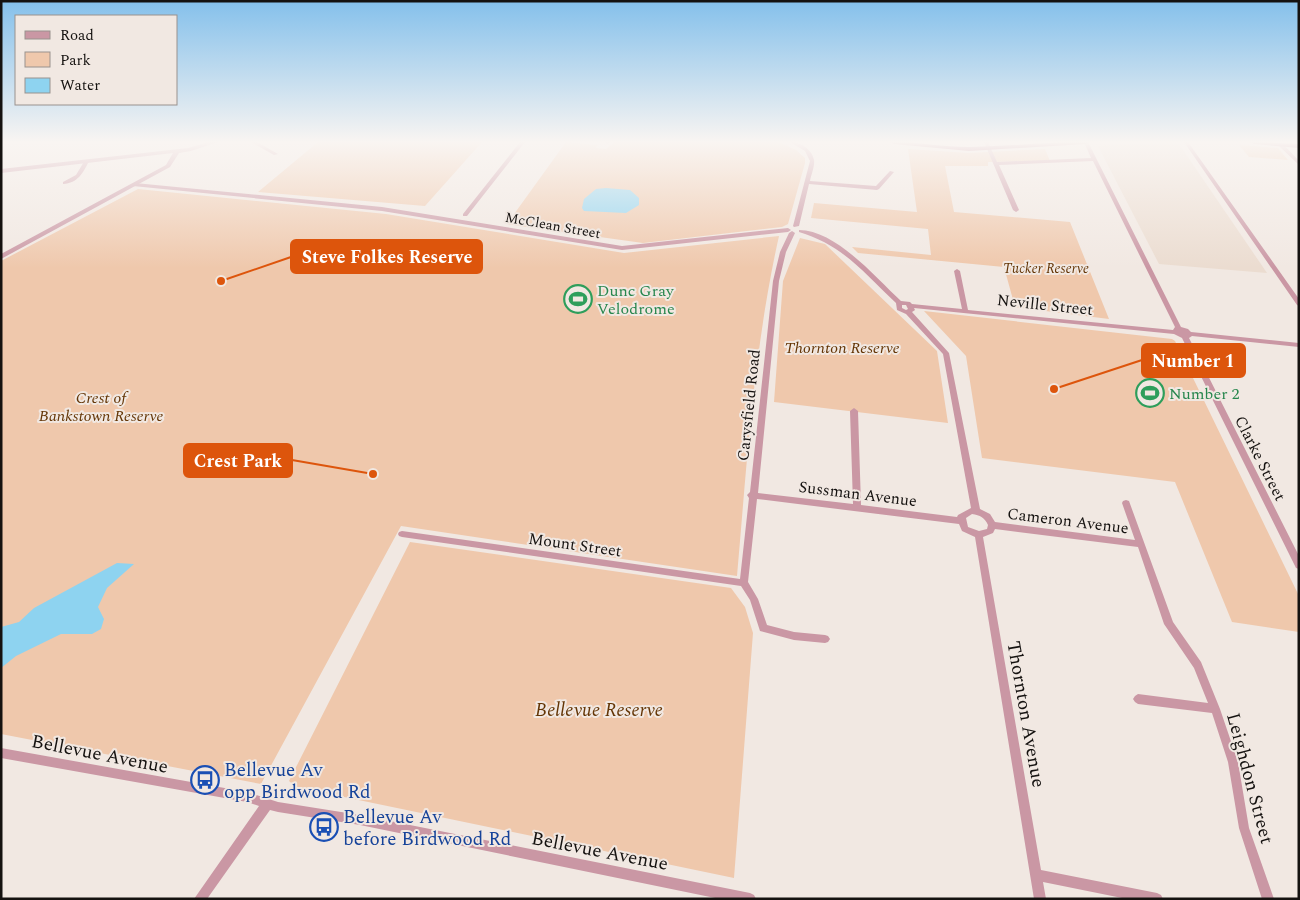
<svg xmlns="http://www.w3.org/2000/svg" width="1300" height="900" font-family="Spectral,serif">
<style>
.built{fill:#ebdcd0}
.green{fill:#efc8ac}
.water{fill:#8ed3f0}
.lines{fill:none;stroke-linecap:round;stroke-linejoin:round}
.minor{fill:#ca97a4;fill-rule:evenodd}
.tertiary{fill:#ca97a4;fill-rule:evenodd}
.trunk{fill:#9e4060;fill-rule:evenodd}
.labels{text-anchor:middle;stroke-width:4;stroke-linejoin:round;paint-order:stroke}
.far-street-label{font-size:14px;fill:#151210;stroke:#f1e8e2}
.far-park-label{font-size:14px;font-style:italic;fill:#643505;stroke:#f1e8e2}
.leisure-label{font-size:16px;fill:#27864d;stroke:#f1e8e2;text-anchor:start}
.street-label{font-size:16px;fill:#151210;stroke:#f1e8e2}
.park-label{font-size:16px;font-style:italic;fill:#643505;stroke:#f1e8e2}
.near-park-label{font-size:19px;font-style:italic;fill:#643505;stroke:#f1e8e2}
.near-street-label{font-size:19px;fill:#151210;stroke:#f1e8e2}
.near-transit-label{font-size:19px;fill:#164399;stroke:#f1e8e2;text-anchor:start}
.leader{fill:none;stroke:#dd550c;stroke-width:2}
.callout-dot{fill:#dd550c;stroke:#f1e8e2;stroke-width:2}
.callout{fill:#dd550c;stroke:#dd550c;stroke-width:2}
.callout-label{font-size:18px;text-anchor:middle;font-weight:bold;fill:#fff}
</style>
<rect width="100%" height="100%" fill="#f1e8e2"/>
<path class="built" d="M1172,142L1179,144L1267,273L1159,264L1098,146Z"/>
<path class="green" d="M318,142H482L425,206L258,192Z
M566,142L597,145L596,148L606,149L615,142H778L796,150L805,158V163L788,224L782,227L643,243L507,224Z
M1239,145L1278,148L1288,160L1249,157Z
M908,149L968,153L1045,149L1050,161L988,162V166H945L954,212L1070,222L1109,319L1015,307L1004,267L858,253L852,247L931,255L928,229L811,218L814,203L917,212Z
M138,189L386,214L624,253L779,236C754,347 747,462 737,576L401,526L261,784L1,734V261Z
M800,238L825,244L937,351L948,423L774,402L783,281Z
M924,311L1172,339L1175,341L1299,596V632L1232,622L1175,482L982,458L966,356Z
M410,542L731,588L745,607L753,633L734,878L296,787L289,781Z"/>
<path class="water" d="M606,188L630,190L639,198V205L626,213L584,211L582,208L584,199L596,189Z
M117,563L134,564L107,588L98,607L104,619L101,629L92,634H61L16,656L1,668V627L19,622L34,608Z"/>
<g class="lines">
<path class="minor" d="M251,142H257L278,154L274,155Z
M520,142H525L467,216H463V214Z
M605,142H609V143L607,144Z
M790,142C800,142 812,149 814,160C815,166 811,175 810,181L876,186L890,171L894,172L879,189L877,190L809,184L799,226L794,227L793,226L810,161L805,151Z
M984,142H988L997,162L1091,158L1084,142H1088L1181,327L1188,329L1191,332L1299,343V347L1192,336L1189,338L1299,556V569L1296,568L1182,338L1174,334L914,308L915,310L912,312L949,353L980,509L990,514L995,522L1135,540L1122,503L1123,501L1126,500L1129,501L1173,622L1201,662L1220,709L1238,762L1249,828L1274,899H1262L1239,828L1228,762L1212,713L1138,704L1135,702L1133,699L1135,696L1138,694L1208,703L1194,668L1164,624L1138,547L995,529L993,533L983,537L1041,870L1157,893L1161,895L1163,899H1127L1043,882L1046,899H1034L975,537L962,531L959,524L757,499L748,582L758,599L767,625L794,632L825,635L828,636L830,639L828,642L825,643L794,640L760,631L750,600L741,586L402,537L399,536L398,534L399,532L402,531L740,579L749,498L747,495L750,492L773,281L780,252L789,233L792,231L795,233L786,252L779,281L758,493L853,504L850,411L854,408L858,411L861,505L957,517L958,515L971,508L943,354L906,314L897,310L896,303C864,273 843,245 799,232V230C836,230 876,278 901,301L910,302L912,304L962,309L954,271L957,269L960,271L968,310L1173,330L1175,327L1093,161L999,165L1019,210L1016,212L1013,210ZM902,305H906L908,309L906,310L902,308ZM972,514C980,515 985,518 988,525L987,529L979,531L968,527L966,518Z
M1184,142H1188L1299,299V306L1297,305Z
M1279,144H1283L1299,161V165L1279,146Z
M85,160L89,161C83,173 78,183 63,184V182L76,175Z
M135,183L382,207L622,246L788,228L791,230L788,232L622,250L382,211L133,186L132,185Z
M1,748L247,792L278,802L360,815L750,893L754,895L756,899H720L360,825L278,812L270,810L207,899H194L259,806L247,802L1,758Z"/>
<path class="tertiary" d="M209,142H218L191,151L179,153L170,167L1,259V254L166,165L173,153L1,173V169L188,148Z"/>
<path class="trunk" d="M890,142C917,142 944,147 970,147C1010,146 1049,142 1089,142L1085,144L969,151L894,144Z
M1250,142L1299,144V148L1254,144Z"/>
</g>
<linearGradient id="sky" x2="0" y2="1"><stop stop-color="#84c0eb"/><stop offset="0.53" stop-color="#f9f5f2"/><stop offset="1" stop-color="#f9f5f2" stop-opacity="0"/></linearGradient>
<rect width="1300" height="268" fill="url(#sky)"/>
<defs>
<symbol id="stadium-ring" viewBox="-11 -11 22 22"><circle r="9.5" fill="#f1e8e2" stroke="#2e9e5b" stroke-width="1.5"/><path d="M0-5a6.5 5 0 1 0 0 10a6.5 5 0 1 0 0-10ZM-3.5-1.8h7v3.6h-7Z" fill="#2e9e5b"/></symbol>
<symbol id="bus-ring" viewBox="-11 -11 22 22"><circle r="9.5" fill="#f1e8e2" stroke="#1a4fb4" stroke-width="1.5"/><path d="M-5-6H5V4H4V6H2V4H-2V6H-4V4H-5ZM-3.5-4V0h7V-4ZM-3.5 1.2v1.5H-2V1.2ZM2 1.2v1.5H3.5V1.2Z" fill="#1a4fb4"/></symbol>
</defs>
<g fill-rule="evenodd">
<use href="#stadium-ring" x="562" y="283" width="32" height="32"/>
<use href="#stadium-ring" x="1134" y="377" width="32" height="32"/>
<use href="#bus-ring" x="189" y="764" width="32" height="32"/>
<use href="#bus-ring" x="308" y="811" width="32" height="32"/>
</g>
<g class="labels">
<g class="far-street-label">
<text transform="translate(553 225) rotate(10)" y="5">McClean Street</text>
</g>
<g class="far-park-label">
<text x="1046" y="273">Tucker Reserve</text>
</g>
<g class="leisure-label">
<text x="597" y="296">Dunc Gray<tspan x="597" dy="18">Velodrome</tspan></text>
<text x="1169" y="399">Number 2</text>
</g>
<g class="street-label">
<text transform="translate(1045 304) rotate(6)" y="6">Neville Street</text>
<text transform="translate(748 405) rotate(-84)" y="6">Carysfield Road</text>
<text transform="translate(1261 458) rotate(63)" y="6">Clarke Street</text>
<text transform="translate(858 493) rotate(7)" y="6">Sussman Avenue</text>
<text transform="translate(1068 520) rotate(7)" y="6">Cameron Avenue</text>
<text transform="translate(575 544) rotate(8)" y="6">Mount Street</text>
</g>
<g class="park-label">
<text x="842" y="353">Thornton Reserve</text>
<text x="101" y="403">Crest of<tspan x="101" dy="18">Bankstown Reserve</tspan></text>
</g>
<g class="near-park-label">
<text x="599" y="716">Bellevue Reserve</text>
</g>
<g class="near-street-label">
<text transform="translate(1027 714) rotate(80)" y="7">Thornton Avenue</text>
<text transform="translate(100 753) rotate(11)" y="7">Bellevue Avenue</text>
<text transform="translate(1251 778) rotate(75)" y="7">Leighdon Street</text>
<text transform="translate(600 850) rotate(11)" y="7">Bellevue Avenue</text>
</g>
<g class="near-transit-label">
<text x="224" y="776">Bellevue Av<tspan x="224" dy="22">opp Birdwood Rd</tspan></text>
<text x="343" y="823">Bellevue Av<tspan x="343" dy="22">before Birdwood Rd</tspan></text>
</g>
</g>
<path class="leader" d="M221 281L291 257M1054 389L1142 360M373 474L292 460"/>
<g class="callout-dot">
<circle cx="221" cy="281" r="5"/>
<circle cx="1054" cy="389" r="5"/>
<circle cx="373" cy="474" r="5"/>
</g>
<g class="callout">
<rect x="291" y="240" width="191" height="33" rx="5"/>
<rect x="1142" y="344" width="103" height="33" rx="5"/>
<rect x="184" y="444" width="108" height="33" rx="5"/>
</g>
<g class="callout-label">
<text x="387" y="263">Steve Folkes Reserve</text>
<text x="1193" y="367">Number 1</text>
<text x="238" y="467">Crest Park</text>
</g>
<rect width="1300" height="900" fill="none" stroke="#151210" stroke-width="5"/>
<rect x="15" y="15" width="162" height="90" fill="#f1e8e2" stroke="#99928e"/>
<rect x="25" y="31" width="25" height="8" fill="#ca97a4" stroke="#99928e"/>
<text x="60" y="40" font-size="15" fill="#151210">Road</text>
<rect x="25" y="52" width="25" height="15" fill="#efc8ac" stroke="#99928e"/>
<text x="60" y="65" font-size="15" fill="#151210">Park</text>
<rect x="25" y="78" width="25" height="15" fill="#8ed3f0" stroke="#99928e"/>
<text x="60" y="90" font-size="15" fill="#151210">Water</text>
</svg>
